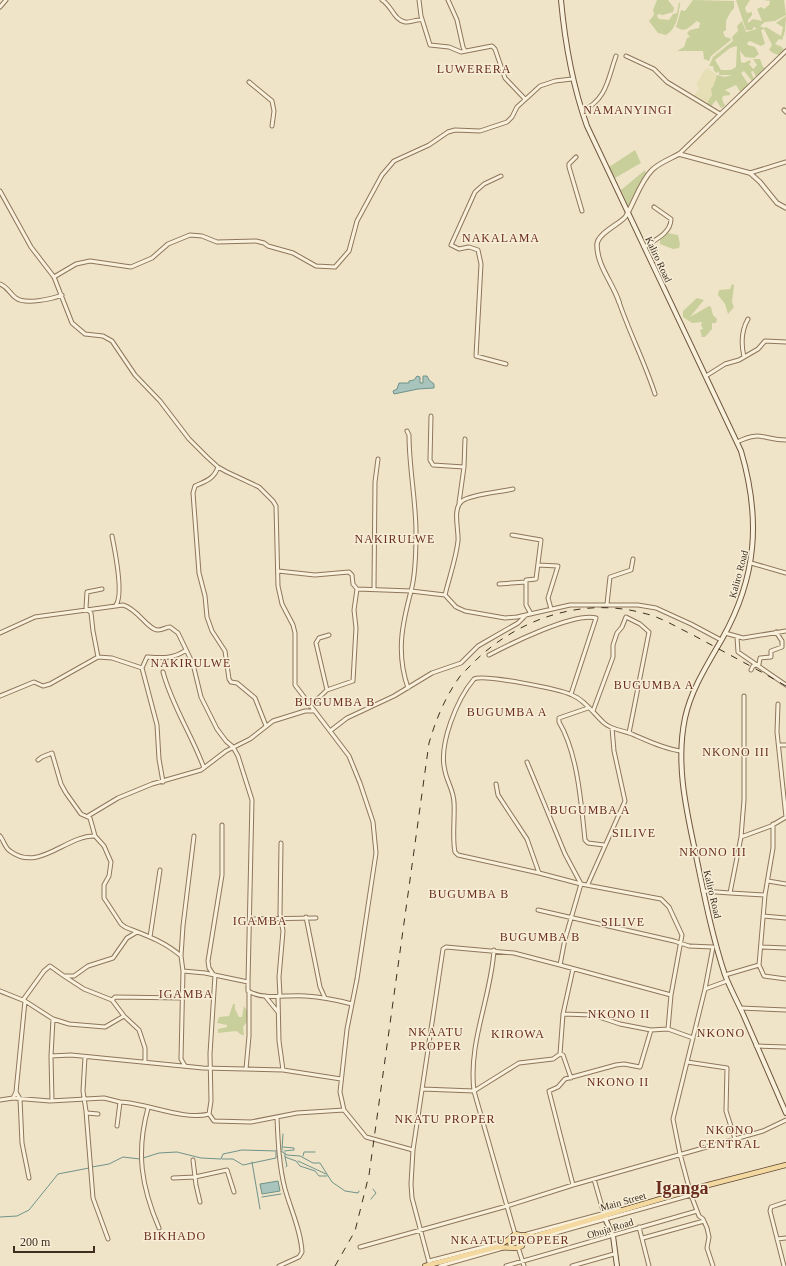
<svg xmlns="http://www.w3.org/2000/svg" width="786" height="1266" font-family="Georgia,serif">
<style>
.farmland{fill:#e6deb5}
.green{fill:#c9cf9b;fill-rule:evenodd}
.water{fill:#a9c4bc;stroke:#6f938a}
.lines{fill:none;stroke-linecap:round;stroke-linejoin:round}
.stream{stroke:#6f938a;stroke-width:1}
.minor-casing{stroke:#8d765c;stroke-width:5}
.tertiary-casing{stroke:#8d765c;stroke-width:5.5}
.secondary-casing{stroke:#6f573f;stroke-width:6}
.primary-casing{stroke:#5b4430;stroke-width:6}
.minor{stroke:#faf1dc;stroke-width:3}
.tertiary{stroke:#faf1dc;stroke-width:3.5}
.secondary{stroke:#faf1dc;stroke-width:4}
.primary{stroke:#f3d9a0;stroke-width:4.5}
.rail{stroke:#3d2e20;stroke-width:1;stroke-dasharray:7 7;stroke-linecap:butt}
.labels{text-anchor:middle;stroke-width:3;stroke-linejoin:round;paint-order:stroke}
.street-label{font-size:10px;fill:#3d2e20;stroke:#f7eed8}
.quarter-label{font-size:12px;letter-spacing:1px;fill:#6b2e1e;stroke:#f7eed8}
.town-label{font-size:18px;font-weight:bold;fill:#6b2e1e;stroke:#f7eed8}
</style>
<rect width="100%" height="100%" fill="#f0e4c8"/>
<path class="farmland" d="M708,68L717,75L710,103L692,99L699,88L696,85L704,71Z"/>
<path class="green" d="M657,0H668L674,8L673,12L663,15L658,14L657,16L659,19L669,20L673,14L677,13L679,2L680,4C678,16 677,28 666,35L658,33L649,21L654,15L653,10Z
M693,0L734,1V8L730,13L726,21V30L723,32L725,37L730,38L731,40L711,56L709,61L704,59L703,51H677L684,47L687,38L690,37L687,33L690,30L699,28L700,23L697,21L687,29L682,30L676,27L681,10L685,11Z
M736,0H750L745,8L747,13L752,12V15L748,20V23L753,19L762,21L757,9L761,7L764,9L769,5L770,1L764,0H784L786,15L775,21L765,22L760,26L764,28L766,27L781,36L783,27L776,23L786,16L785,31L782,40L779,39L775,44L782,47L785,52L781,56L773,53L769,50L772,45L764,29L761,30L765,44L761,46L750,41L747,43L748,45L755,47L759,54L754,58L745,57L740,51L741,62L744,63L750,60L751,62L749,64L753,69L757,65L753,59H760L763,67L767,69L757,78L753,71L751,72L754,79L752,81L744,71L741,73L749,85L741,93L736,85L725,90L730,93V95L723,96L722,99L725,106L721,108L716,100L710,108L706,105L712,95L711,88L713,87L717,75L725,77L732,75H719V71L717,73L714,71L713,66H709L713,57L733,41L732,37L738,31L737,26L742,21L746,32L757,29L754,27L752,30H746ZM737,46L736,67L731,70H721L715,60L730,48Z
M635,150L641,163L615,178L609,167Z
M645,170L647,177L629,207L621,190Z
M668,233L678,235L680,244L679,248L673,249L660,244V239Z
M732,284L734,285L732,302L734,307L728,314L725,304L718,295L719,290L730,289Z
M697,298L704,300L690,317L709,306L711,307L713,315L717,319L716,323H712V329L705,337H702L700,330L703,329L701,325L702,322L692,323L683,317V311Z
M233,1004H235V1009L239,1017H242L244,1006L248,1012L247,1022L243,1027L244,1035H242L236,1031L218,1033V1029L227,1027V1025L217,1023L219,1017L229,1016Z"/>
<path class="water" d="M417,376L420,377V383H423V376H427L429,380L434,384V388L418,389L394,394L393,391L397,389L399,383H409V381L414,380Z
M278,1181L280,1191L262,1194L260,1184Z"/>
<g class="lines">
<path class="stream" d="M639,230L642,237
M647,248L649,252
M283,1147L294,1148V1150L284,1151
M282,1150L283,1134
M281,1151L287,1155L300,1156L313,1163H320L332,1182L345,1191L358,1193L359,1191
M285,1153V1157L296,1161L300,1166L315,1171L319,1176H327
M303,1156L304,1152H315
M285,1157L287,1166L286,1167
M143,1158L159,1153L177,1152L201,1158L221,1159L223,1154L242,1150L277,1151
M222,1159H233L243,1165L276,1158V1152
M298,1161L326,1174
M252,1162L260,1209
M92,1167L109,1164L123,1157L140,1159
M262,1197L281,1194
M371,1199L376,1193L373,1189
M0,1217L17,1216L29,1210L58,1174L89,1168"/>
<defs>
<path id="minor" d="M382,0C392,6 394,20 405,22C410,23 416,19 422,20
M419,0L421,16L430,45L449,47L461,52L492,46L495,49L505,78L525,99
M448,0L457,20L463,47L465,51
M0,7L6,0
M626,56L654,69L667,82L720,114
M249,82L272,101L274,111L272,126
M784,110L786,112
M582,111C607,100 608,78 616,56
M679,154L786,51
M576,157L569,164V167L582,211
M750,173L786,162
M501,176L484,184L475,192L451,245L459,249L469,247L478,250L481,264L476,356L506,364
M0,191L31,247L54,277L72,323L85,334L103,336L112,341L135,375L160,401L189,439L207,457L218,467L227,472L259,487L273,501L276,506L278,586L282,604L293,625L295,633V685L349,756L360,783L373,822L376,853L357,979L347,1029L340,1092L344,1110L366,1137L413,1150
M644,247C655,240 671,233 671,219L654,207
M54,277L76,264L90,261L131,267L152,258L168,244L190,235L202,236L217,242L256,241L264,243L268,246L293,253L316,266L335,267L349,251L357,221L382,175L394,161L429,145L448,132L455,130L480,131L507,122L512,117L517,107L540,86L555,81L572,79
M0,284C8,287 10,294 16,298C25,305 52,299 62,295
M619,302C630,334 645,363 655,394
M744,357C741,344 741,331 748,319
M706,376L725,364L739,360L758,349L765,341L786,342
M431,416L430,460L433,465L464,467L465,439
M407,431L409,435C409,468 416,500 416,533C416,549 415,577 411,591C402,625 396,653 408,688
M737,442C761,430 764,440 786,440
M218,467C214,479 206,481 195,486L193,493L199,573L205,596L207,617L212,631L225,651L229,679L231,682L237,683L255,698L266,726
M459,503L464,467
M512,535L541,540L536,579L526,580V605L531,614
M112,536C115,551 124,594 116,605
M751,563L786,573
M538,565L558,566L548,598L551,609
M278,571L315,575L349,572L352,575L353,584L357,589L411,591L445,595L456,607L465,611L505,618L517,617L570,605H638L656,608L691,624L721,640
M499,584L526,582
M374,588L375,482L378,459
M445,595C449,578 456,559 458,541C459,530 452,509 462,501C471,494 501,492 513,489
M607,604L610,577L631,570L633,559
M0,633L35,617L123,605C138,609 148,630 158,630C163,630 166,627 170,627L178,633L193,664L201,697L217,729L226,741L233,747L238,756L252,800L248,982
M725,633L743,638L786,631
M737,637L738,652L786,685
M489,655C510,644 574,612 596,618L571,694
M98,657L93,631L91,613L86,608L87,592L102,589
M142,668L157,725L159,759L163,782
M751,670L753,666L759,664L760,658L771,657V651L782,647V641L776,632
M163,672C172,706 192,735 204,768
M327,690L316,643L319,638L329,635
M0,696L34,682L43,686L50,684L98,657L112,658L142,668L147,657C162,658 174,659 186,650
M778,704L777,732L786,817
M310,706L327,690L353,681L356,628L354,610L357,589
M588,708L559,718V722C578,754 581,803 585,840L588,843L604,845
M593,711L613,657V645L617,633L622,627L626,617L640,624L649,632L629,733
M330,731L347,718L394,696L432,673L461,663L478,646L518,623L525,616
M780,745H786
M38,760L42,757L52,753L61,784L66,793L81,814L90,818L95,836
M527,762L565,854L581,884L565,939L560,965L671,995
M496,784L498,795L527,839L539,873L581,884L661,899L669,907L682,935L671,995L668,1029
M88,816L118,798L152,784L201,770L226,751L250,739L273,721L305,711H314
M773,824V848L765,895L759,965L764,976L786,979
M0,836C4,841 5,848 10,851C39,873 66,835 95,836L104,846L111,862L109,876L104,885V898L121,924L125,927C145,935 164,941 181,956L183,971L205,973L248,982V991C265,1001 288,994 306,996C322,997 337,1000 352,1004
M741,837L771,826L786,817
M539,873L458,855L455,852C452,839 455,817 454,803C454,791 447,782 445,771C438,745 457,699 474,679C483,674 560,689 572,695C585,700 594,714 604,723C612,730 622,730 632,734C648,741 662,748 680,751
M768,881L786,884
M588,884L625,801L614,751L612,728
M703,891L730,893L741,837L744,800V696
M730,893L765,895
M538,910L674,941L689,946L713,947
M763,916L786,918
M306,917L320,987L325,998
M249,919L316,918
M150,937L160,870
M713,947L705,989L673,1119L680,1154L691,1195L699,1216L703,1219L707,1228L709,1237L707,1248L713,1266
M761,947L786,948
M494,950C491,998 468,1042 474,1091L515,1234
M181,956L183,926L194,836
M183,971L181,1059L185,1066
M213,974L209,968L208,961L222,875V825
M215,975L210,1054L211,1101L209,1114L214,1121L251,1122L297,1113L344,1110
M725,975L759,965
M64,976L84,989L112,1000L124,1016L139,1030L145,1048V1062
M705,989L727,981
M0,991L25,1001L16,1092L20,1099L22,1143L29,1178
M265,996L278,1012
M278,996L279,1041L283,1070
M280,996L279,977L283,931L280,914L281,843
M23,1000L44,971L50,966L64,976H74L88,966L113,958L127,938L137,932
M112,1000L115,997L183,998
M25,1001L53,1019L69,1024L105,1027L124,1016
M740,1008L786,1010
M563,1014L593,1015L620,1024L651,1030L668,1029L693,1038
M53,1019L51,1056L71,1055L203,1068L283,1070L341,1079
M756,1046L786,1047
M560,1054L563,1055L571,1078
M51,1056L52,1101
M85,1057L83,1091L86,1111L87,1113L98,1114
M687,1062L727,1068L726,1111L735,1139
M246,1069L249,1036V991
M422,1089L474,1091L519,1063L553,1059L560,1054L563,1014L573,969
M13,1098L50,1101L104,1098L120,1102L117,1126
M0,1100L13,1098L16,1092
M120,1102C146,1103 185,1121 209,1114
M148,1108C136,1152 141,1186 159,1228
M86,1111L93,1198L108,1239
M277,1118C278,1141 279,1166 285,1189C291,1210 301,1231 302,1252L299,1257L279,1266
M193,1160L196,1185L200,1202
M173,1178L195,1177L227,1170L234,1192
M594,1179L604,1214
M573,1185L549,1091L558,1087L565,1079L616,1065L624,1064L640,1067L651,1030
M639,1227L649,1266
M527,1234L620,1209
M643,1238L704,1221
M777,1239L786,1238
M527,1241L691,1195
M360,1247L507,1206L573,1185L763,1131L786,1120
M518,1247L524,1266
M429,1261L503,1242
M430,1266L412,1198L411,1184L413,1150L443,949L446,947L514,953L560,965
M440,1266L503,1248
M506,1266L697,1211
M572,1266L614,1254
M784,1266L770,1211L771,1207L786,1202"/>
<path id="tertiary" d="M619,302C613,283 597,266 597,245C597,233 622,223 626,216C635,201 640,182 652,170C659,163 670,159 679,154L750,173L760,182L777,203L786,208"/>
<path id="secondary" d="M561,0C565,44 572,84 587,126L741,451C761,519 757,577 722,639C707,665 691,690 685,718C676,761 685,804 694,846C703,889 711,933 725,975C730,988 737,1001 743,1014C757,1047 772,1080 786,1113
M604,1216L613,1236L617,1266"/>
<path id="primary" d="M520,1235L535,1236L708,1185L786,1165
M497,1247L516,1248L522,1246L524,1239L520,1235L515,1234L509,1239L512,1248
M425,1266L497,1247L509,1239"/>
</defs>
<use href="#minor" class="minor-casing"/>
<use href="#tertiary" class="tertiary-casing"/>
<use href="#secondary" class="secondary-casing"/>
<use href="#primary" class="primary-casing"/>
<use href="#minor" class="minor"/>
<use href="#tertiary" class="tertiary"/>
<use href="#secondary" class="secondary"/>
<use href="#primary" class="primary"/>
<path class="rail" d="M335,1266L355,1231L369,1175L429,743C436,719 446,695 461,675C466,670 471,665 476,660C520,618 583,597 643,613C661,617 676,627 693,635C724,652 755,668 786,686"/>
</g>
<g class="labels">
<g class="street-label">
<text transform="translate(659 259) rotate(65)" y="4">Kaliro Road</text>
<text transform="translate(738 574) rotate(-75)" y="4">Kaliro Road</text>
<text transform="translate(713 894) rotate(77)" y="4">Kaliro Road</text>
<text transform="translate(623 1201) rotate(-16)" y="4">Main Street</text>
<text transform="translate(610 1228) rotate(-17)" y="4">Obuja Road</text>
</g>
<g class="quarter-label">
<text x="474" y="73">LUWERERA</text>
<text x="628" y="114">NAMANYINGI</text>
<text x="501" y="242">NAKALAMA</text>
<text x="395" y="543">NAKIRULWE</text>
<text x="191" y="667">NAKIRULWE</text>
<text x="654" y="689">BUGUMBA A</text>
<text x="335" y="706">BUGUMBA B</text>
<text x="507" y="716">BUGUMBA A</text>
<text x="736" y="756">NKONO III</text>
<text x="590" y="814">BUGUMBA A</text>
<text x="634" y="837">SILIVE</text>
<text x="713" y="856">NKONO III</text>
<text x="469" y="898">BUGUMBA B</text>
<text x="260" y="925">IGAMBA</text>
<text x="623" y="926">SILIVE</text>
<text x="540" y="941">BUGUMBA B</text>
<text x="186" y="998">IGAMBA</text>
<text x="619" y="1018">NKONO II</text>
<text x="436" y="1036">NKAATU<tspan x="436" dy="14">PROPER</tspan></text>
<text x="721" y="1037">NKONO</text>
<text x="518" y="1038">KIROWA</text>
<text x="618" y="1086">NKONO II</text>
<text x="445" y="1123">NKATU PROPER</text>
<text x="730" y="1134">NKONO<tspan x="730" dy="14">CENTRAL</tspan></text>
<text x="175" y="1240">BIKHADO</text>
<text x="510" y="1244">NKAATU PROPEER</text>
</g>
<g class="town-label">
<text x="682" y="1194">Iganga</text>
</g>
</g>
<path d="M14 1246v6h80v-6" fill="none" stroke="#3d2e20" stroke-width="2"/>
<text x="20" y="1246" font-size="12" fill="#3d2e20" stroke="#f7eed8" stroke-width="3" paint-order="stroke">200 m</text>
</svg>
